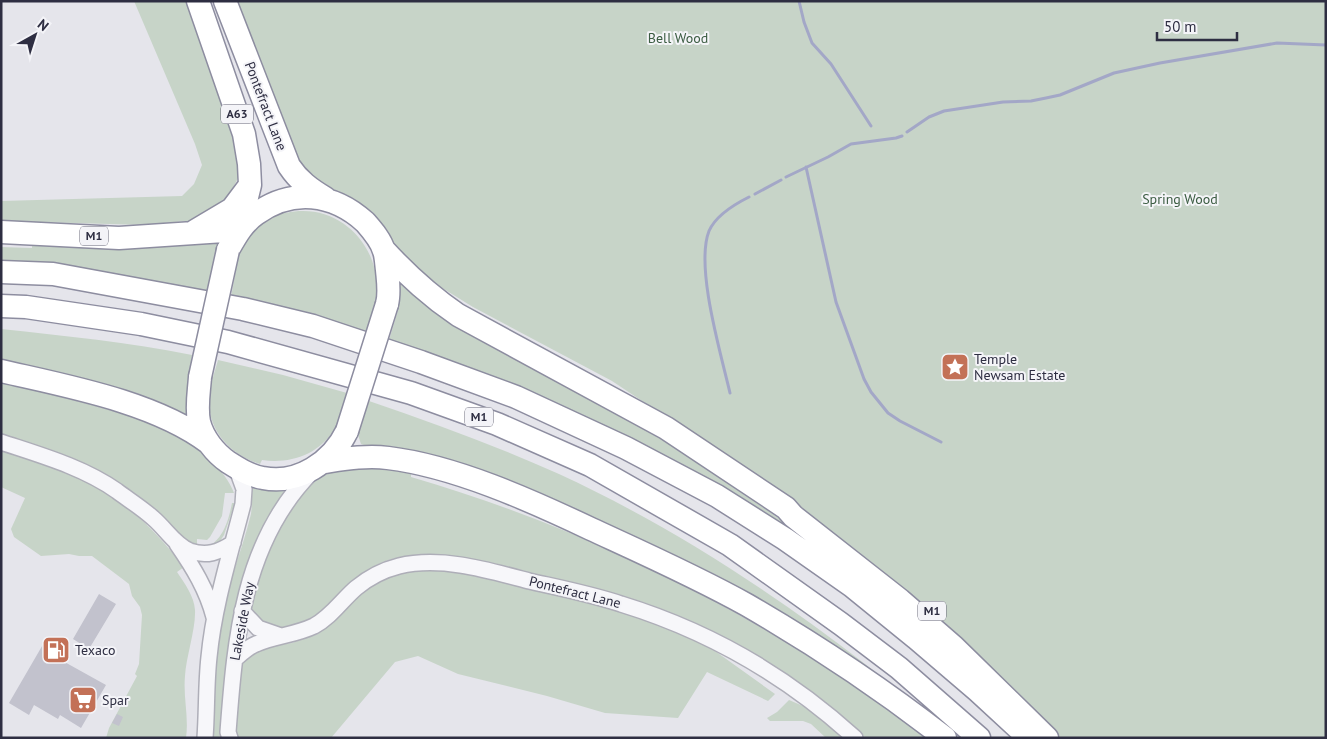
<svg xmlns="http://www.w3.org/2000/svg" width="1327" height="739" font-family="'PT Sans',sans-serif">
<style>
.green{fill:#c7d4c8}
.lines{fill:none;stroke-linecap:round;stroke-linejoin:round}
.stream{stroke:#a3a7c7;stroke-width:3}
.building{fill:#c2c2cd}
.minor-casing{stroke:#aeaeb8;stroke-width:18}
.highway-casing{stroke:#8d8da0;stroke-width:25}
.minor{stroke:#f7f7fa;stroke-width:15}
.highway{stroke:#fff;stroke-width:22}
.highway-bridge-casing{stroke:#8d8da0;stroke-width:25;stroke-linecap:butt}
.highway-bridge{stroke:#fff;stroke-width:22}
.labels{text-anchor:middle;stroke-width:4;stroke-linejoin:round;paint-order:stroke}
.shield{fill:#f4f4f8;stroke:#696979;stroke-width:1}
.shield-label{font-size:12px;font-weight:bold;fill:#2e2e42}
.park-label{font-size:14px;fill:#3c5d43;stroke:#f4f4f8}
.street-label{font-size:14px;fill:#2e2e42;stroke:#f4f4f8}
.poi-label{font-size:14px;fill:#2e2e42;stroke:#f4f4f8;text-anchor:start}
</style>
<rect width="100%" height="100%" fill="#e5e5eb"/>
<path class="green" d="M134,1H189L238,145L239,176L228,198L186,227L185,221L145,225L1,221V201L182,196L194,184L202,165L195,144Z
M233,1H1326V738H1058L987,665L716,450L612,381L473,307L426,278L304,176Z
M284,210L286,213C334,202 376,239 377,287C377,302 371,317 366,331L231,297L237,264L233,263L252,229Z
M222,239L214,260L207,293L1,267V247L32,248V245L122,246Z
M398,278C539,364 683,446 815,545L389,340L399,307L395,305Z
M1,329C65,336 129,342 192,355L187,392L189,393L190,421L1,366Z
M218,360L283,375L347,393C343,405 341,420 334,430C318,455 290,464 262,460L260,464C231,455 208,432 209,399C209,386 215,372 218,360Z
M1,382C42,392 83,402 123,414C140,419 163,424 177,433C198,445 226,471 234,493H225L222,516L210,537L207,540L197,539V547L193,546C166,524 143,497 113,479C79,459 38,449 1,435Z
M369,401C433,423 497,446 559,474C704,541 835,635 957,738L865,674L421,453L390,446H367L361,444L358,435Z
M1,447C38,461 77,474 110,495C139,514 163,540 184,567L177,572C185,584 194,596 195,610C196,628 186,657 185,676C183,697 189,717 186,738H106L109,728L137,676L135,674L139,664L142,615L140,607L132,596L129,584L92,556H79L69,554L41,556L14,537L11,529L25,498L1,487Z
M371,466L411,473V477C562,521 706,589 838,674C869,693 898,716 927,738H866L831,709L757,656L707,630L664,612L465,559C437,554 411,552 383,562C344,578 331,618 287,627C280,628 271,629 265,626C258,623 251,612 251,605C250,592 270,542 276,529C285,512 305,489 320,477C330,468 357,468 371,466Z
M251,488L287,490L272,512L256,542L246,572L222,738H211C213,695 215,653 223,611C230,578 243,547 251,514L252,504Z
M232,503H235L224,535L218,544L209,546C224,538 229,518 232,503Z
M439,565L619,607L713,647L715,651L775,694L768,701L707,672L678,718L605,713L547,696L458,674L418,656L395,662L331,738H237L235,719L242,661L259,648L292,643L318,634L339,617L354,598L387,574Z
M789,700L810,709L848,738H826L811,724L803,721H770L767,718L777,712Z"/>
<g class="lines">
<path class="stream" d="M799,1L804,22L812,43L831,64L871,126
M907,132L929,117L944,111L1003,102L1031,101L1046,98L1060,95L1114,73L1160,63L1277,43L1326,45
M806,167L836,302L864,379L871,392L888,413L900,421L941,442
M786,177L828,157L851,144L896,138L902,136
M755,194L781,180
M730,393C721,354 695,267 709,231C716,215 735,204 749,197"/>
</g>
<path class="building" d="M99,594L116,604L89,649L73,639Z
M45,641L65,653L61,660L106,685L81,728L60,715L58,719L34,705L29,715L9,703Z
M117,714L123,717L119,726L112,723Z"/>
<g class="lines">
<defs>
<path id="minor" d="M1,442C40,455 83,467 117,491C129,500 142,508 153,518C166,529 175,545 190,551C207,557 219,552 233,543
M177,544C193,567 207,590 214,617
M242,611L258,628L281,636
M235,659C241,654 248,647 256,644C275,636 295,635 314,626C331,617 342,600 356,588C368,578 383,570 399,566C441,556 488,570 529,581C560,588 591,594 621,604C709,631 787,676 855,738
M205,738C207,711 206,684 209,657C214,605 230,555 243,504L244,489L236,467
M230,738L228,732C235,639 243,541 312,472"/>
<path id="highway" d="M198,1L244,134L249,164L250,185L239,230
M225,1L289,166C299,181 310,189 325,198
M195,231L232,209L247,189
M1,232L119,238L239,230
M228,250C236,236 243,223 256,214C292,188 333,193 365,222C372,230 381,240 384,251C386,256 386,263 387,270C388,281 390,293 387,304
M384,250C407,275 430,296 458,315L666,428L786,508L793,516L900,600L954,647L1047,738
M1,272L53,274L243,309L313,326L421,362L516,397L626,448L717,496L785,539L852,586L916,638L978,691L1029,738
M1,306L26,307L141,324L228,342L411,393L497,424L590,465L730,545L841,624L899,668L979,738
M1,371C66,386 155,402 209,443
M200,377C199,392 196,407 199,422C203,438 215,453 228,462C239,469 250,476 263,478C298,485 332,462 347,431
M324,462C344,459 367,455 388,458C454,466 530,500 591,529C643,553 697,577 747,605C816,645 882,689 945,738"/>
</defs>
<use href="#minor" class="minor-casing"/>
<use href="#highway" class="highway-casing"/>
<use href="#minor" class="minor"/>
<use href="#highway" class="highway"/>
<defs>
<path id="highway-bridge" d="M200,377L228,250
M347,431L387,304"/>
</defs>
<use href="#highway-bridge" class="highway-bridge-casing"/>
<use href="#highway-bridge" class="highway-bridge"/>
</g>
<defs>
<symbol id="sight-square" viewBox="-11 -11 22 22"><rect x="-9" y="-9" width="18" height="18" rx="4" fill="#c37157" stroke="#f4f4f8"/><path d="M0-6L1.8-2.2L6-1.7L2.9 1.2L3.7 5.4L0 3.3L-3.7 5.4L-2.9 1.2L-6-1.7L-1.8-2.2Z" fill="#fff"/></symbol>
<symbol id="fuel-square" viewBox="-11 -11 22 22"><rect x="-9" y="-9" width="18" height="18" rx="4" fill="#c37157" stroke="#f4f4f8"/><path d="M-5.5-6h7V0h2V4h1.3V-2.5L3-4.5l.8-.8L6-3V5H2.5V1h-1V6h-7ZM-4.2-4.7v3.2H.2V-4.7Z" fill="#fff"/></symbol>
<symbol id="supermarket-square" viewBox="-11 -11 22 22"><rect x="-9" y="-9" width="18" height="18" rx="4" fill="#c37157" stroke="#f4f4f8"/><path d="M-6-5.5h2.5l.6 2H6L4.5 2H-2.5L-4.4-4H-6ZM-1.5 3.2a1.3 1.3 0 1 0 .1 0ZM3 3.2a1.3 1.3 0 1 0 .1 0Z" fill="#fff"/></symbol>
</defs>
<g fill-rule="evenodd">
<use href="#sight-square" x="939" y="351" width="32" height="32"/>
<use href="#fuel-square" x="40" y="634" width="32" height="32"/>
<use href="#supermarket-square" x="67" y="684" width="32" height="32"/>
</g>
<g class="labels">
<g class="shield">
<rect x="221" y="104.5" width="32" height="19" rx="4"/>
<rect x="80" y="226.5" width="28" height="19" rx="4"/>
<rect x="465" y="407.5" width="28" height="19" rx="4"/>
<rect x="918" y="601.5" width="28" height="19" rx="4"/>
</g>
<g class="shield-label">
<text x="237" y="118">A63</text>
<text x="94" y="240">M1</text>
<text x="479" y="421">M1</text>
<text x="932" y="615">M1</text>
</g>
<g class="park-label">
<text x="678" y="43">Bell Wood</text>
<text x="1180" y="204">Spring Wood</text>
</g>
<g class="street-label">
<text transform="translate(266 106) rotate(69)" y="5">Pontefract Lane</text>
<text transform="translate(575 592) rotate(14)" y="5">Pontefract Lane</text>
<text transform="translate(242 621) rotate(-79)" y="5">Lakeside Way</text>
</g>
<g class="poi-label">
<text x="974" y="364">Temple<tspan x="974" dy="16">Newsam Estate</tspan></text>
<text x="75" y="655">Texaco</text>
<text x="102" y="705">Spar</text>
</g>
</g>
<rect width="1327" height="739" fill="none" stroke="#2e2e42" stroke-width="5"/>
<g transform="translate(35 35) rotate(39)" stroke="#f4f4f8" stroke-width="4" paint-order="stroke">
<path d="M0-4L9 19L0 12L-9 19Z" fill="#2e2e42"/>
<text y="-8" font-size="14" font-weight="bold" text-anchor="middle" fill="#2e2e42">N</text>
</g>
<path d="M1157 32v8h80v-8" fill="none" stroke="#2e2e42" stroke-width="2.5"/>
<text x="1164" y="32" font-size="15" fill="#2e2e42" stroke="#f4f4f8" stroke-width="4" paint-order="stroke">50 m</text>
</svg>
